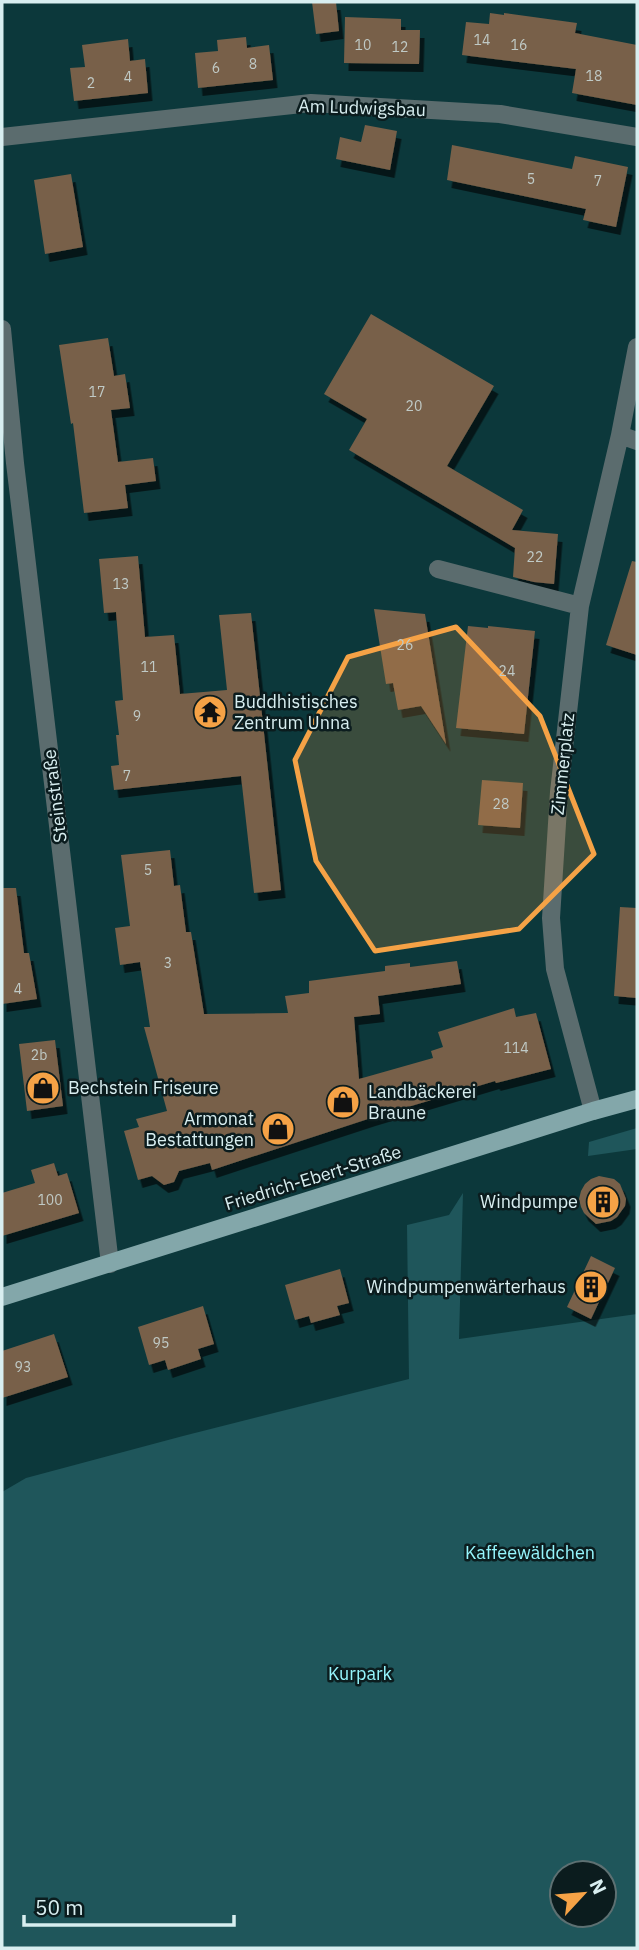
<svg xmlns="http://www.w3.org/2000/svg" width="639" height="1950" font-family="'IBM Plex Sans',sans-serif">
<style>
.green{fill:#1f565b;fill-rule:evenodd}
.building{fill:#786049;filter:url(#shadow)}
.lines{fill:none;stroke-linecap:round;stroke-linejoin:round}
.minor{stroke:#5b6c6e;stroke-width:18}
.major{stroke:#83a7aa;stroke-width:18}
.marked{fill:#f5a246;fill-opacity:0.2;stroke:#f5a246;stroke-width:5;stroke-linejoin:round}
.labels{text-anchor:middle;stroke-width:5;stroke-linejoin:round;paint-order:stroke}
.number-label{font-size:14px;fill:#c0cac6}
.street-label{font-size:18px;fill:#d8eef0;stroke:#0b1c1e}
.poi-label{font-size:18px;fill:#d8eef0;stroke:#0b1c1e;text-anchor:start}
.park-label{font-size:18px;fill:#96f6fd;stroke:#0b1c1e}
</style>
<defs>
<filter id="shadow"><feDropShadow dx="4.5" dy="8" stdDeviation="0" flood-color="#0009"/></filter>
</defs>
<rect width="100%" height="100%" fill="#0c383b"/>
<path class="green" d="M637,1128V1149L588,1156L589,1142Z
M463,1193L459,1339L637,1314V1948H2V1492L26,1478L183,1436L409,1379L407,1225L449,1215ZM562,1873H604V1915H562Z"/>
<path class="building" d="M312,2H336L339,31L316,34Z
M490,13L504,15V13L577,23L575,33L637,45V105L572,93L576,69L462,55L466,22L489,24Z
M345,17L401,19V30H420L419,64L344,63Z
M246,37L247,48L269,45L273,80L198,88L195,53L218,51L217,40Z
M128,39L130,61L145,59L148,93L74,101L70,68L85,67L82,45Z
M365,125L397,131L390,170L336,159L340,137L361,142Z
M452,145L572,169L575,156L628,167L616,227L583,220L586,209L447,180Z
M71,174L83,247L45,254L34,180Z
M371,314L494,386L447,466L523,510L512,530L558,534L554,584L534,582L513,577L515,548L349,450L367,419L324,394Z
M108,338L114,376L125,374L130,408L111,410L118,462L153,458L156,481L125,485L128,508L84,513L73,423L71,424L59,345Z
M138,556L145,637L174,635L180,694L227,690L219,615L251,613L281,890L254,893L241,776L114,790L111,766L119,765L116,735H119L115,701L123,700L116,612L104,613L99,559Z
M632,561L637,562V655L606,645Z
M374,609L425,614L446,744L421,706L398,710L393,683L386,684Z
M468,626L488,628V626L535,631L524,734L456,728Z
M482,780L523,783L520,828L478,825Z
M170,850L174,886L180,885L186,932H191L204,1014L288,1013L285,996L309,993V981L385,971V966L410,963V967L457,961L461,984L378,996L380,1014L354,1017L359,1079L433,1058L431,1051L443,1047L438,1032L514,1008L516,1017L536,1013L551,1069L496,1083L495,1081L371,1118L212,1170L210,1163L179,1171L174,1182L164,1185L152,1176L138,1180L124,1131L139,1127L136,1119L167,1111L144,1027H150L140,962L120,965L115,928L130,926L121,855Z
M2,888H16L24,953H29L37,999L2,1004Z
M620,907L637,908V998L614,996Z
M55,1040L63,1106L27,1111L19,1044Z
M54,1163L58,1176L67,1173L79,1213L2,1236V1193L35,1183L31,1170Z
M599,1176L614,1179L620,1184L626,1199L625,1206L617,1217L611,1221L596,1224L584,1213L581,1207L579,1199L581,1191L585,1184L591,1179Z
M591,1256L615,1268L591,1319L567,1307Z
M340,1269L349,1303L337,1306L340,1315L311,1323L309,1316L295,1320L285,1285Z
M203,1306L214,1344L198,1349L201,1359L168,1370L165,1360L149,1365L138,1327Z
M54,1334L68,1377L2,1398V1351Z"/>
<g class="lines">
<path class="minor" d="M2,137L311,103L500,114L637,137
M2,329L15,463L110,1264
M620,435L637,347
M438,569L580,606
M593,1111L555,969L551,918L559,792L580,606L620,435L637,441"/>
<path class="major" d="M2,1297L593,1111L637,1099"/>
</g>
<path class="marked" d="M456,627L540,716L594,854L519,929L375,951L316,861L295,760L348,657Z"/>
<defs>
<symbol id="temple-disc" viewBox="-11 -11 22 22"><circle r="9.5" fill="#f5a246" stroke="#0b1c1e"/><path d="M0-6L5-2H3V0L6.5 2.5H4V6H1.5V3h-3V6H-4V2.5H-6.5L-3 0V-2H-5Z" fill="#111"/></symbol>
<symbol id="shop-disc" viewBox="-11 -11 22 22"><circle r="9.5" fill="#f5a246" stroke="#0b1c1e"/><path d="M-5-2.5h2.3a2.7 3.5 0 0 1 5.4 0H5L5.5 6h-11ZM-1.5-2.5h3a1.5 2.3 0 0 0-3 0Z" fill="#111"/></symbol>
<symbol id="building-disc" viewBox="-11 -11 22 22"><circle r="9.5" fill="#f5a246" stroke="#0b1c1e"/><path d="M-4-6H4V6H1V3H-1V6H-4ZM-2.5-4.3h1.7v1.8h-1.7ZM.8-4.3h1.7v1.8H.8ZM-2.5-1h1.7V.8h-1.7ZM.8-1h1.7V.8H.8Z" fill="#111"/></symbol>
</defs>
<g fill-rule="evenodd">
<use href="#temple-disc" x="191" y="693" width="38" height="38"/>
<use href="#shop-disc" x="24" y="1069" width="38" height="38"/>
<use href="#shop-disc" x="324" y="1083" width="38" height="38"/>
<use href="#shop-disc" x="259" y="1110" width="38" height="38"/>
<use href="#building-disc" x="584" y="1183" width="38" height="38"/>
<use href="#building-disc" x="572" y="1268" width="38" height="38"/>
</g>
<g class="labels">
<g class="number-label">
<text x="482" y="45">14</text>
<text x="363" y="50">10</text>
<text x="519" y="50">16</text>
<text x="400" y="52">12</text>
<text x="253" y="69">8</text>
<text x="216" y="73">6</text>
<text x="594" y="81">18</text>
<text x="128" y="82">4</text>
<text x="91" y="88">2</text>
<text x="531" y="184">5</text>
<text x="598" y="186">7</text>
<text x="97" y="397">17</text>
<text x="414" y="411">20</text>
<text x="535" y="562">22</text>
<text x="121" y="589">13</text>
<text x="405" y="650">26</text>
<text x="149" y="672">11</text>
<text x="507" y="676">24</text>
<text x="137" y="721">9</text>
<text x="127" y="781">7</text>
<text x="501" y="809">28</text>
<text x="148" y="875">5</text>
<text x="168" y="968">3</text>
<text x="18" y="994">4</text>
<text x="516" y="1053">114</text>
<text x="39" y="1060">2b</text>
<text x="50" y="1205">100</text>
<text x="161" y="1348">95</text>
<text x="23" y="1372">93</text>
</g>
<g class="street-label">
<text transform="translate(362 108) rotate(2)" y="6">Am Ludwigsbau</text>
<text transform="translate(563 764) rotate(-84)" y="6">Zimmerplatz</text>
<text transform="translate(55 796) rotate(-97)" y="6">Steinstraße</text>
<text transform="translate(313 1178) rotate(-17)" y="6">Friedrich-Ebert-Straße</text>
</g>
<g class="poi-label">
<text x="234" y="708">Buddhistisches<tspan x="234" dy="21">Zentrum Unna</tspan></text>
<text x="68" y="1094">Bechstein Friseure</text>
<text x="368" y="1098">Landbäckerei<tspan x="368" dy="21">Braune</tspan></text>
<text x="254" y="1125" text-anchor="end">Armonat<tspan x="254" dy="21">Bestattungen</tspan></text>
<text x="578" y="1208" text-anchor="end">Windpumpe</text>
<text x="566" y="1293" text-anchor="end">Windpumpenwärterhaus</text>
</g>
<g class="park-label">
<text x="530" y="1559">Kaffeewäldchen</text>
<text x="360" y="1680">Kurpark</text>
</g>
</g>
<rect width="639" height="1950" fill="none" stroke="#d8eef0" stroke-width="7"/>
<g transform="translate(583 1894) rotate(64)"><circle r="33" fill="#0b1c1e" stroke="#5d7072" stroke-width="2"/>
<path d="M0-5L12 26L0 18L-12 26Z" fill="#f5a246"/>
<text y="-10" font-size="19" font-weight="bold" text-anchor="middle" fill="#d8eef0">N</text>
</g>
<path d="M24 1915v10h210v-10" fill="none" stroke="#d8eef0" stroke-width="3.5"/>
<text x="35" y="1915" font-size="21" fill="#d8eef0" stroke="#0b1c1e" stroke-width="5" paint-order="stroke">50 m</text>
</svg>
